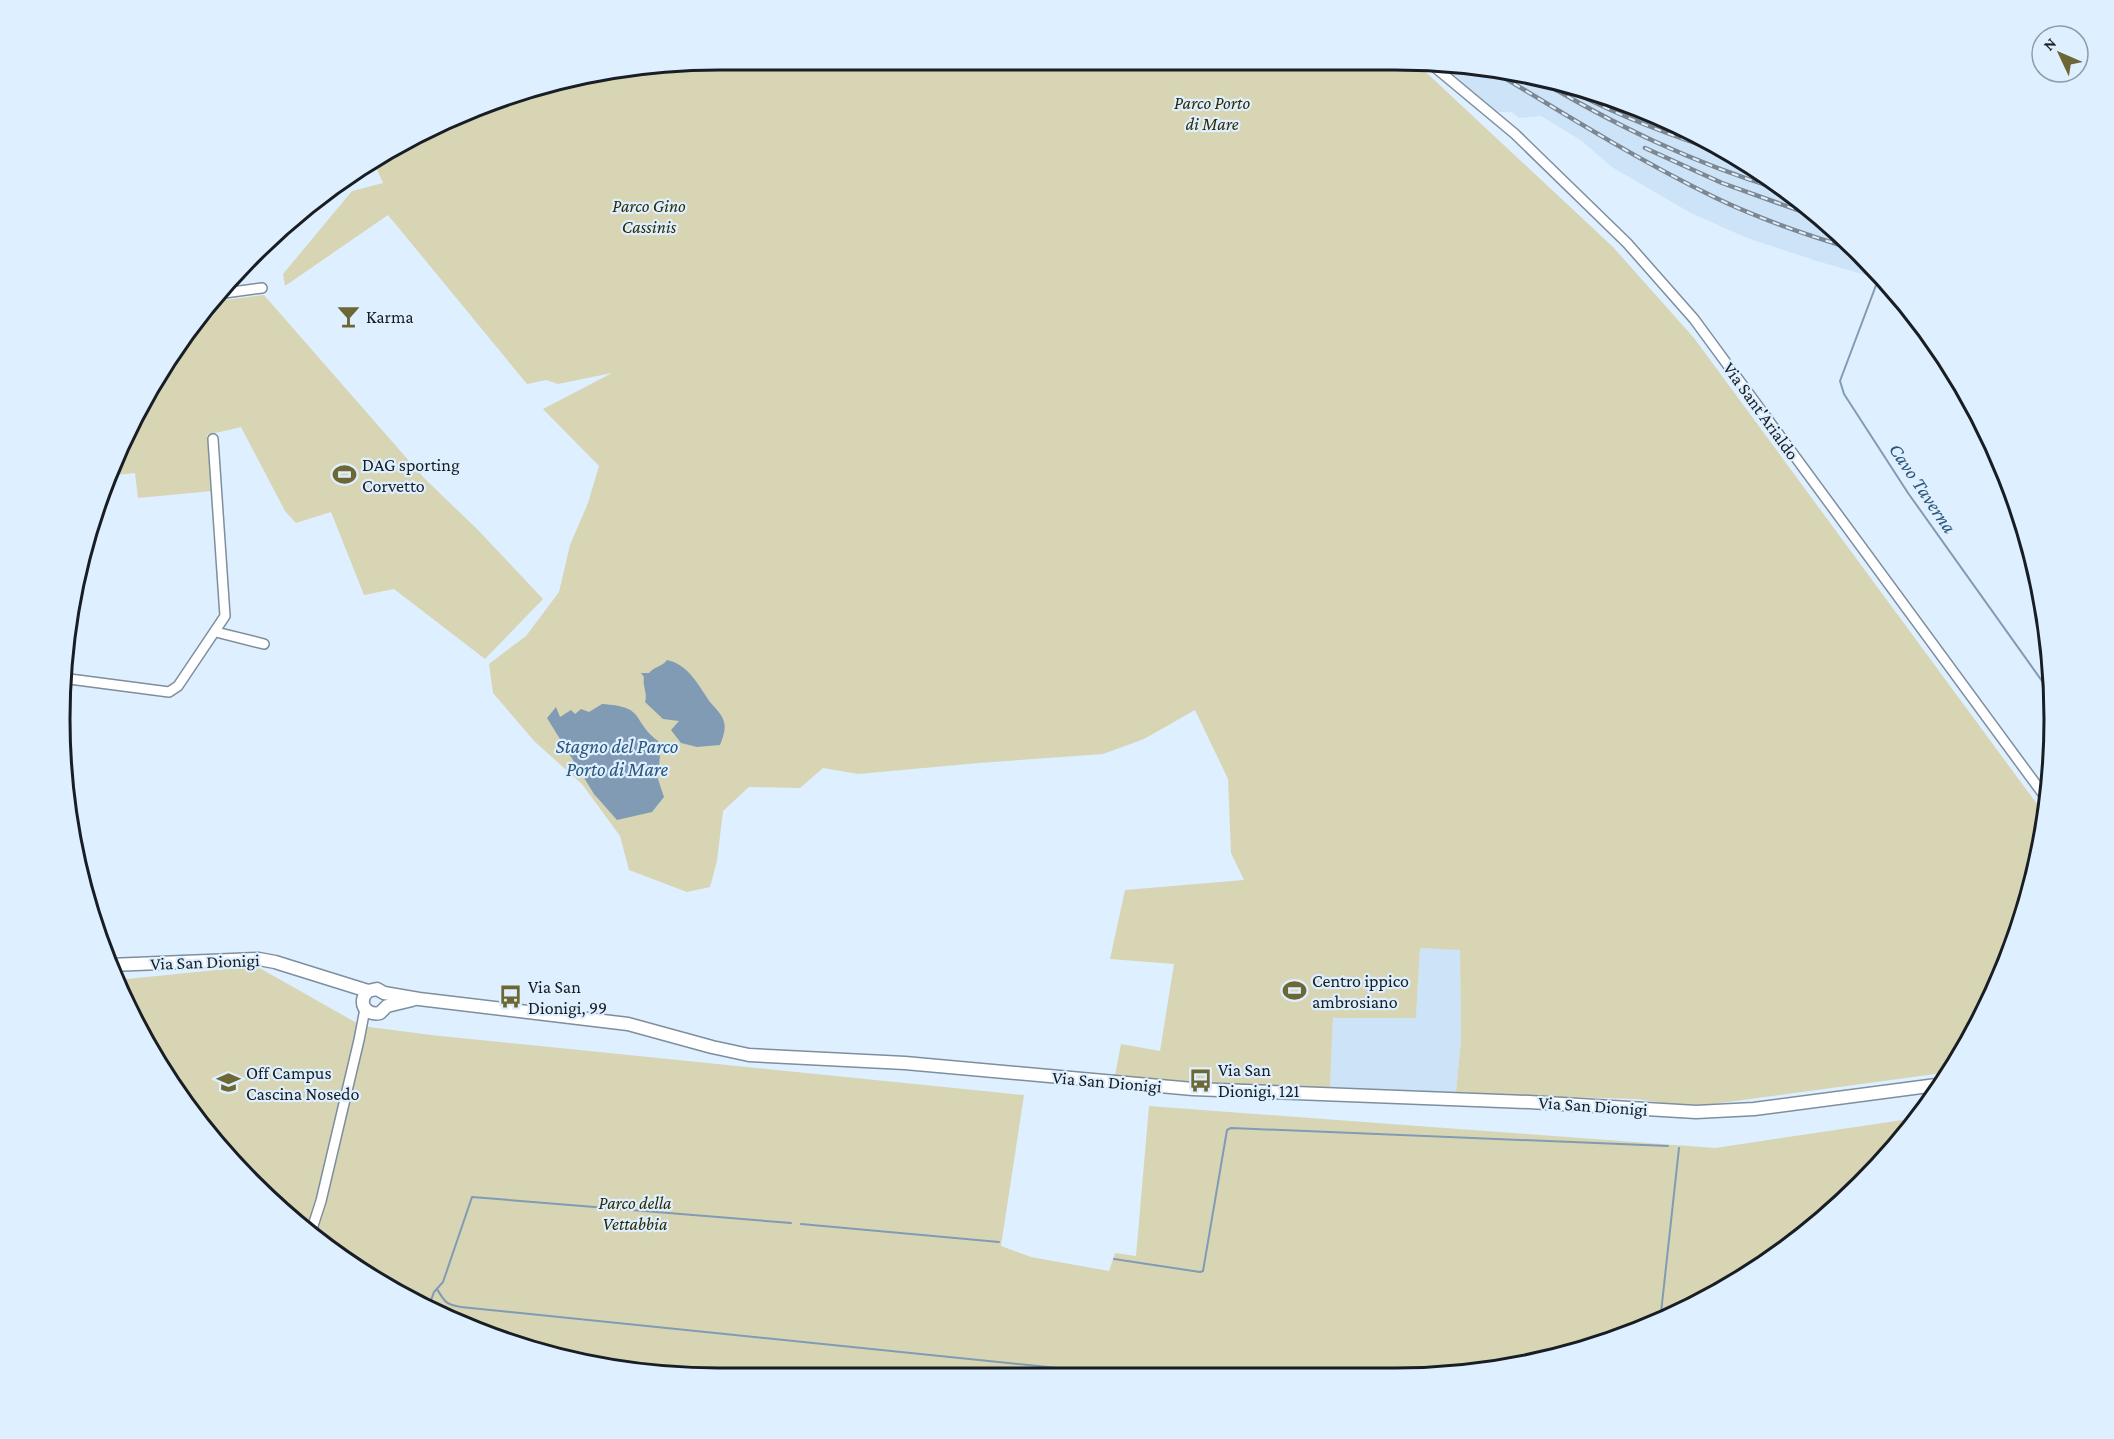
<svg xmlns="http://www.w3.org/2000/svg" width="2114" height="1439" font-family="'Crimson Pro',serif">
<style>
.built{fill:#cce3f8}
.green{fill:#d8d5b5}
.water{fill:#819bb4}
.lines{fill:none;stroke-linecap:round;stroke-linejoin:round}
.stream{stroke:#819bb4;stroke-width:2}
.minor-casing{stroke:#7e8e9d;stroke-width:12}
.tertiary-casing{stroke:#7e8e9d;stroke-width:15}
.minor{stroke:#fff;stroke-width:9}
.tertiary{stroke:#fff;stroke-width:12}
.rail-casing{stroke:#7c8792;stroke-width:4.5}
.rail{stroke:#deefff;stroke-width:2;stroke-dasharray:7;stroke-linecap:butt}
.labels{text-anchor:middle;stroke-width:4.5;stroke-linejoin:round;paint-order:stroke}
.park-label{font-size:18px;font-style:italic;fill:#2f2b00;stroke:#deefff}
.poi-label{font-size:18px;fill:#181e23;stroke:#deefff;text-anchor:start}
.street-label{font-size:18px;fill:#181e23;stroke:#deefff}
.water-label{font-size:20px;font-style:italic;fill:#2b5579;stroke:#deefff}
.rim{fill:none;stroke:#181e23;stroke-width:3}
</style>
<rect width="100%" height="100%" fill="#deefff"/>
<path class="built" d="M1435,64L1523,73L1686,128L1761,171L1861,253L1883,280L1817,261L1747,238L1689,212L1612,167L1582,141L1541,116L1519,118L1512,112H1493Z
M1420,948L1460,949L1461,1040L1456,1092L1330,1088L1333,1018H1416Z"/>
<path class="green" d="M1394,60L1415,62L1613,247L1694,338L2045,815L2041,848L2004,972L1950,1072L1691,1107L1636,1099L1532,1096L1456,1092L1461,1040L1460,950L1420,948L1416,1018H1333L1330,1088L1192,1087L1114,1081L1121,1044L1160,1051L1174,964L1110,959L1125,890L1244,880L1231,853L1228,779L1195,710L1144,739L1103,754L979,763L858,774L823,768L800,788L749,787L723,811L717,861L710,887L687,892L629,870L620,836L582,784L535,742L493,693L489,664L526,636L559,592L570,545L588,503L599,466L543,409L612,373L558,384L546,380L527,384L388,215L285,286L283,274L352,191L383,183L375,165L357,170L508,95L633,66Z
M264,295L424,478L478,530L543,599L485,659L394,589L364,595L331,512L296,523L285,511L241,427L207,435L212,491L138,498L135,473L107,476L110,467L197,318L210,302Z
M256,966L362,1026L431,1035L1024,1095L1001,1246L1031,1257L1109,1271L1115,1253L1136,1256L1149,1106L1715,1148L1916,1118L1861,1186L1761,1268L1647,1329L1523,1366L1394,1379H719L591,1366L428,1311L318,1243L253,1186L148,1049L117,980Z"/>
<path class="water" d="M667,660C688,664 699,686 710,702C715,708 722,714 724,722C726,730 723,737 720,745L697,747L681,743L671,730L679,721L663,719L645,702C648,693 642,686 644,677L641,673H649C655,666 662,667 667,660Z
M602,704C647,707 630,719 658,741L660,755L658,779L664,797L652,812L617,820L594,794L547,718L556,707L560,717L571,710L575,714L581,709L589,712Z"/>
<g class="lines">
<path class="stream" d="M1878,280L1840,381L1844,394L1908,493L2052,695
M801,1224L999,1242
M1114,1259L1200,1272L1203,1271L1227,1130L1231,1128L1668,1146
M437,1289C445,1302 445,1304 461,1307L1087,1371
M427,1311L434,1292L443,1282L472,1197L791,1223
M1660,1322L1679,1148
M1094,1372L1096,1374L1095,1379"/>
<defs>
<path id="minor" d="M1431,64L1515,134L1627,243L1694,319L2046,798
M217,294L262,288
M216,632L264,644
M62,678L169,692L178,686L225,616L213,439
M310,1235L321,1201L359,1040L365,1009"/>
<path id="tertiary" d="M110,965L259,959L275,962L368,991L377,989L384,993L419,999L628,1024L712,1047L749,1055L905,1063L1193,1089L1529,1102L1696,1112L1754,1109L1944,1084
M368,991C357,1002 365,1016 380,1013L387,1006L412,1000"/>
</defs>
<use href="#minor" class="minor-casing"/>
<use href="#tertiary" class="tertiary-casing"/>
<use href="#minor" class="minor"/>
<use href="#tertiary" class="tertiary"/>
<defs>
<path id="rail" d="M1490,69C1564,114 1638,160 1716,198C1762,220 1809,236 1857,250
M1531,75C1614,125 1692,163 1785,191
M1578,94C1627,120 1681,139 1734,156
M1645,148L1722,183L1817,217"/>
</defs>
<use href="#rail" class="rail-casing"/>
<use href="#rail" class="rail"/>
</g>
<defs>
<symbol id="bar-bare" viewBox="-9 -9 18 18"><path d="M-6-5H6L.8 .8V4.5H3.5V6h-7V4.5H-.8V.8Z" fill="#6c6734" stroke="#deefff" stroke-width="2.5" paint-order="stroke"/></symbol>
<symbol id="stadium-bare" viewBox="-9 -9 18 18"><path d="M0-5a6.5 5 0 1 0 0 10a6.5 5 0 1 0 0-10ZM-3.5-1.8h7v3.6h-7Z" fill="#6c6734" stroke="#deefff" stroke-width="2.5" paint-order="stroke"/></symbol>
<symbol id="bus-bare" viewBox="-9 -9 18 18"><path d="M-5-6H5V4H4V6H2V4H-2V6H-4V4H-5ZM-3.5-4V0h7V-4ZM-3.5 1.2v1.5H-2V1.2ZM2 1.2v1.5H3.5V1.2Z" fill="#6c6734" stroke="#deefff" stroke-width="2.5" paint-order="stroke"/></symbol>
<symbol id="university-bare" viewBox="-9 -9 18 18"><path d="M0-5L7-2L0 1L-7-2ZM-4 1L0 2.5L4 1V4Q0 6-4 4Z" fill="#6c6734" stroke="#deefff" stroke-width="2.5" paint-order="stroke"/></symbol>
</defs>
<g fill-rule="evenodd">
<use href="#bar-bare" x="332" y="300" width="33" height="33"/>
<use href="#stadium-bare" x="328" y="458" width="33" height="33"/>
<use href="#stadium-bare" x="1278" y="974" width="33" height="33"/>
<use href="#bus-bare" x="494" y="980" width="33" height="33"/>
<use href="#bus-bare" x="1184" y="1064" width="33" height="33"/>
<use href="#university-bare" x="212" y="1066" width="33" height="33"/>
</g>
<g class="labels">
<g class="park-label">
<text x="1212" y="109">Parco Porto<tspan x="1212" dy="21">di Mare</tspan></text>
<text x="649" y="212">Parco Gino<tspan x="649" dy="21">Cassinis</tspan></text>
<text x="635" y="1209">Parco della<tspan x="635" dy="21">Vettabbia</tspan></text>
</g>
<g class="poi-label">
<text x="366" y="323">Karma</text>
<text x="362" y="471">DAG sporting<tspan x="362" dy="21">Corvetto</tspan></text>
<text x="1312" y="987">Centro ippico<tspan x="1312" dy="21">ambrosiano</tspan></text>
<text x="528" y="993">Via San<tspan x="528" dy="21">Dionigi, 99</tspan></text>
<text x="1218" y="1076">Via San<tspan x="1218" dy="21">Dionigi, 121</tspan></text>
<text x="246" y="1079">Off Campus<tspan x="246" dy="21">Cascina Nosedo</tspan></text>
</g>
<g class="street-label">
<text transform="translate(1761 411) rotate(54)" y="6">Via Sant'Arialdo</text>
<text transform="translate(205 962) rotate(-2)" y="6">Via San Dionigi</text>
<text transform="translate(1107 1082) rotate(5)" y="6">Via San Dionigi</text>
<text transform="translate(1593 1106) rotate(4)" y="6">Via San Dionigi</text>
</g>
<g class="water-label">
<text transform="translate(1923 488) rotate(56)" y="7">Cavo Taverna</text>
<text x="617" y="753">Stagno del Parco<tspan x="617" dy="23">Porto di Mare</tspan></text>
</g>
</g>
<path d="M0 0H2114V1439H0ZM719 70H1395A649 649 0 0 1 2044 719V719A649 649 0 0 1 1395 1368H719A649 649 0 0 1 70 719V719A649 649 0 0 1 719 70Z" fill="#deefff" fill-rule="evenodd"/>
<path class="rim" d="M719 70H1395A649 649 0 0 1 2044 719V719A649 649 0 0 1 1395 1368H719A649 649 0 0 1 70 719V719A649 649 0 0 1 719 70Z"/>
<g transform="translate(2060 54) rotate(314)"><circle r="28" fill="#deefff" stroke="#8f9ba7" stroke-width="1.5"/>
<path d="M0-4.5L10 22L0 15L-10 22Z" fill="#6c6734"/>
<text y="-9" font-size="16" font-weight="bold" text-anchor="middle" fill="#181e23">N</text>
</g>
</svg>
